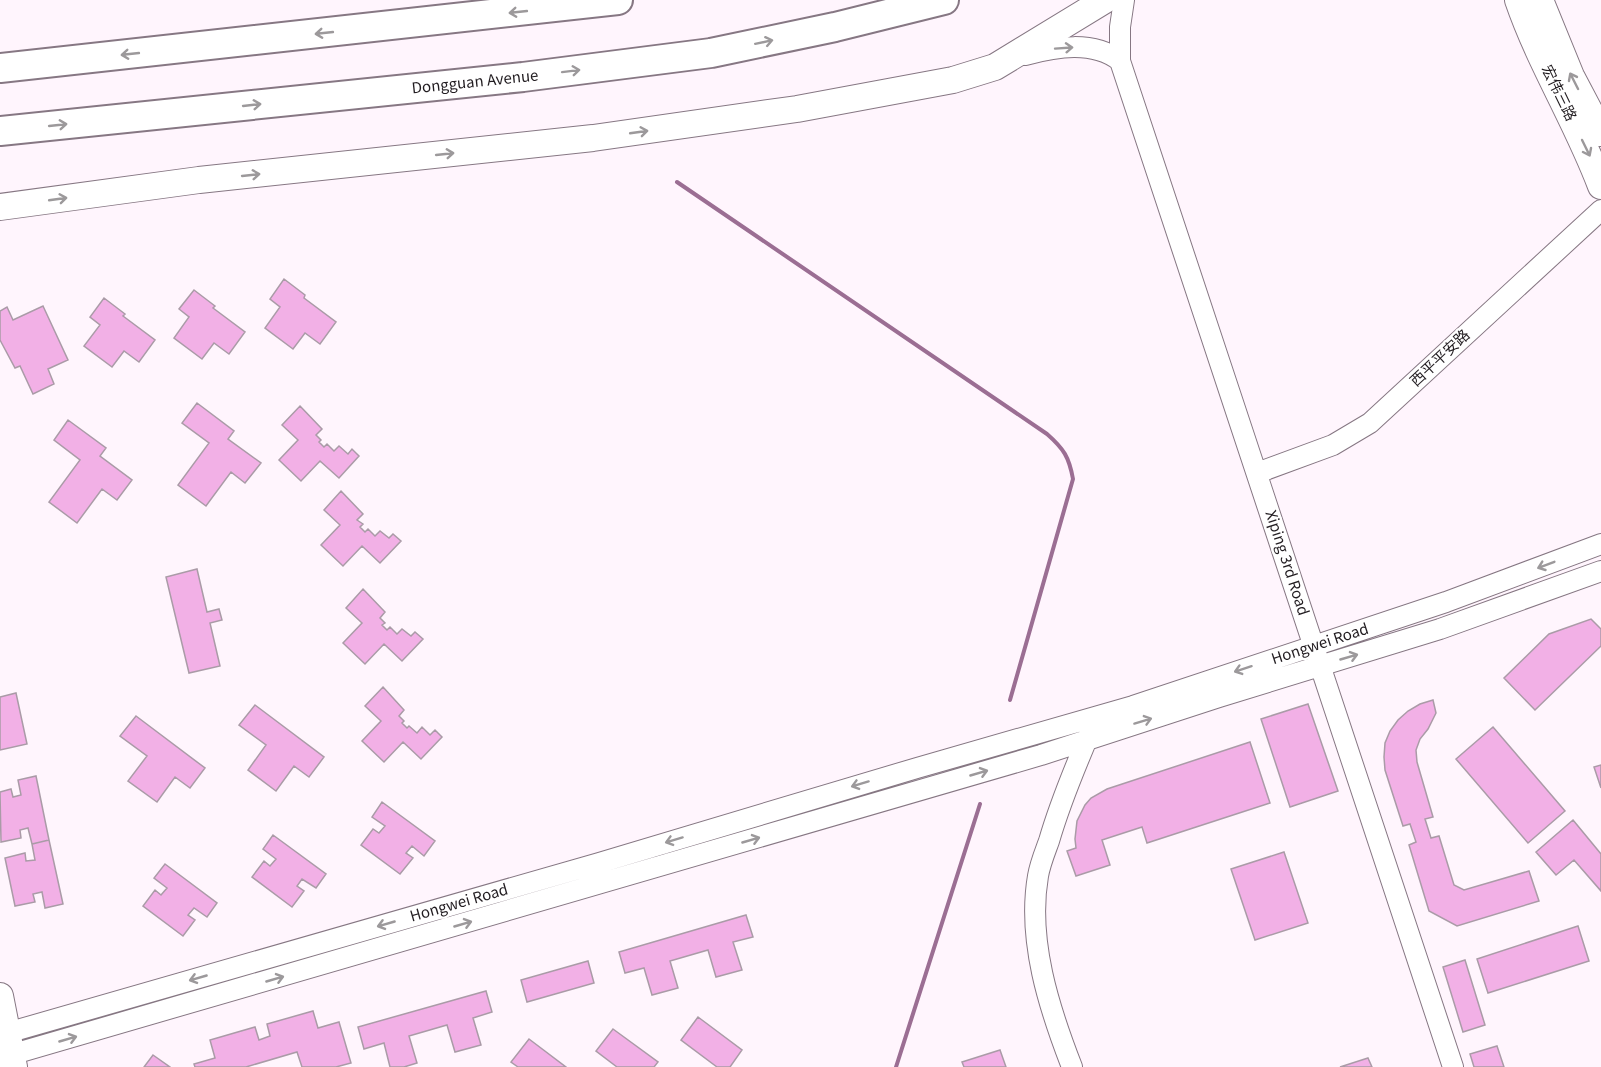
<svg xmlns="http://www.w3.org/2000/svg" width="1601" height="1067" font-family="Georgia,'Noto Sans SC',serif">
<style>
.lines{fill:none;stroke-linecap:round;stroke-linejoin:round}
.stream{stroke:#9b6e93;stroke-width:4}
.building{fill:#f2b0e6;stroke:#aa9ba7;stroke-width:1.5}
.minor-casing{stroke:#867783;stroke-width:22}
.major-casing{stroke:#867783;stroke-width:28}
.highway-casing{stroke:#867783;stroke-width:32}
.minor{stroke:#fff;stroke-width:20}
.major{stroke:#fff;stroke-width:26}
.highway{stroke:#fff;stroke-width:28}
.oneway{stroke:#9c999b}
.labels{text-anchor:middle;stroke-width:4.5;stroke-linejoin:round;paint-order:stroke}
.street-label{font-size:15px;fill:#221d21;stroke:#fff}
</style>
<rect width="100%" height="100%" fill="#fff5fd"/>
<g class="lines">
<path class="stream" d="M677,182L1047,434C1064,449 1069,457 1073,479L1010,700
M896,1067L980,804"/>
</g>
<path class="building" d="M284,279L305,295L304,298L336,322L320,344L305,333L293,349L265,328L280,307L270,299Z
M194,290L215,306L213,308L245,332L229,354L214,343L202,359L174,338L189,317L179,309Z
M104,298L125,314L123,316L155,340L139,362L124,351L112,367L84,346L100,325L90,317Z
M43,306L68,360L48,369L54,384L33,394L20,366L15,368L0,340V311L7,307L13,320Z
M197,403L234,431L228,439L261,463L245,483L231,472L206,506L178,485L209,443L182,423Z
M300,406L322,429L316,435L321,440L319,442L324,447L327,444L334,451L339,446L348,454L352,449L359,456L339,478L320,461L301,481L279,460L298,440L282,425Z
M68,420L106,448L100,456L132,480L117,500L102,489L77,523L49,502L80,460L54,440Z
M341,491L363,514L357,520L363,524L360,527L365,532L368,529L375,536L380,531L389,538L393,534L401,541L380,563L362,546L343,566L321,545L340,525L324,510Z
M197,569L207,612L219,609L222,620L210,623L220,666L189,673L166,577Z
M363,589L385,612L380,618L385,623L382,625L387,630L390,627L397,634L402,629L411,636L415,632L423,639L402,661L384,644L365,664L343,643L362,623L346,608Z
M1591,619L1601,629V646L1535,710L1504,678L1549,634Z
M383,687L404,710L399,716L404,721L402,723L407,728L409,726L417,733L422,727L430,735L435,730L442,737L421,759L403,742L384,762L362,741L381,721L365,706Z
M16,693L27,744L0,750V697Z
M1433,700L1436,713L1428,729L1420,739L1416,750L1417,762L1433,817L1425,819L1431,838L1439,836L1454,885L1464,890L1529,871L1539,901L1457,926L1429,911L1409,845L1416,842L1410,824L1403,826L1385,770L1384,757L1385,743L1390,731L1398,720L1408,711L1420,704Z
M1308,704L1338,791L1290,807L1261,719Z
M255,705L324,757L309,777L294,766L276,791L248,770L266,745L239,725Z
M136,716L205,768L190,788L175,777L157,802L128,781L147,756L120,736Z
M1493,727L1565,811L1528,843L1456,759Z
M1250,742L1270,803L1147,843L1142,827L1102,840L1110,865L1076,876L1067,851L1076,848L1075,839L1077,821L1085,805L1091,798L1107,789Z
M1601,765V788L1594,767Z
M36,776L49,840L32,844L28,828L20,830L21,838L1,842L0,792L11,789L13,797L21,795L18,780Z
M382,802L435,841L424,856L412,846L406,853L413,858L400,874L361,845L373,829L379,833L385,826L372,817Z
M1573,820L1601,854V891L1574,860L1556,875L1536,852Z
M273,835L326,874L316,888L302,879L297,886L304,891L292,907L252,877L264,861L270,866L276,859L263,849Z
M49,840L63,904L45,908L42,892L33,894L35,902L15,906L5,858L25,853L26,861L35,860L32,844Z
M1284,852L1308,923L1255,940L1231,869Z
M165,864L217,903L207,917L194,908L188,915L195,920L183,936L143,906L155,890L161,895L167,888L154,878Z
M746,915L753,937L733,942L742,970L716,977L708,950L670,961L678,988L652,995L644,968L625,973L619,952Z
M1578,926L1589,961L1488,993L1477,959Z
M1465,960L1485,1025L1463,1032L1443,967Z
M588,961L594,983L527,1002L521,980Z
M486,991L492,1012L473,1018L481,1045L455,1052L447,1025L409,1036L417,1063L404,1067H390L384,1043L364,1049L358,1027Z
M313,1011L318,1028L339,1022L351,1063L336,1067H302L297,1052L246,1067H195L194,1064L215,1058L210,1040L255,1027L259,1040L270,1036L267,1024Z
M698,1017L742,1050L730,1067H717L681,1040Z
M613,1029L658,1062L654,1067H617L596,1051Z
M529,1039L566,1067H518L511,1062Z
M1497,1046L1504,1067H1474L1470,1054Z
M1000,1050L1006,1067H964L962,1062Z
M153,1055L170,1067H144Z
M1368,1058L1372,1067H1340Z"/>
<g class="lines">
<defs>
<path id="minor" d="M1124,0L1120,27V61L1453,1067
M1025,55C1056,47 1093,40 1120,61
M1257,473L1333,445L1370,423L1601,210
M0,1035L599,863L917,768L1133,706L1446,602L1601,544
M0,1058L1041,755L1219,697L1440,629L1601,571
M1072,1067C1049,1008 1027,940 1038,876C1040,864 1045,852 1049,841C1060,803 1075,767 1091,730"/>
<path id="major" d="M1518,0C1540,64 1577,122 1601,186
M1540,0L1571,76L1601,133
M0,207L199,180L593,138L797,109L953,80L995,67L1105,0
M0,996L14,1067"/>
<path id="highway" d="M0,68L618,0
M0,131L523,77L711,53L835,27L944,0"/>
</defs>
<use href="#minor" class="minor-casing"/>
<use href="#major" class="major-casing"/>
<use href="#highway" class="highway-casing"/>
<use href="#minor" class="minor"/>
<use href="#major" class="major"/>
<use href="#highway" class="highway"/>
</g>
<defs><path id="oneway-shaft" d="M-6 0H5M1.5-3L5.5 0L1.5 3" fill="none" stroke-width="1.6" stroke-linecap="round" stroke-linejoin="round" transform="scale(1.5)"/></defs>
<g class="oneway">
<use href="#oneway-shaft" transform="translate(518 12) rotate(174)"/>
<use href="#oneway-shaft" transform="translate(324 33) rotate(174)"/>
<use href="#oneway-shaft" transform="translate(764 42) rotate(-12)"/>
<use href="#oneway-shaft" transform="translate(1064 48) rotate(-4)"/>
<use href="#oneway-shaft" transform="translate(130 54) rotate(174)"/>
<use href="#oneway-shaft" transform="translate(571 71) rotate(-7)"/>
<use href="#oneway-shaft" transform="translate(1574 81) rotate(-117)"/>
<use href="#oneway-shaft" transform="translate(252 105) rotate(-6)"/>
<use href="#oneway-shaft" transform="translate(58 125) rotate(-6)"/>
<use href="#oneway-shaft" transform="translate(639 132) rotate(-8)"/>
<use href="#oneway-shaft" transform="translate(1586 148) rotate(64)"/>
<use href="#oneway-shaft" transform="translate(445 154) rotate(-6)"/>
<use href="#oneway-shaft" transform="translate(251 175) rotate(-6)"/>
<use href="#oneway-shaft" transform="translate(58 199) rotate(-8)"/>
<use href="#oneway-shaft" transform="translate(1546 565) rotate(159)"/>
<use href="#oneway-shaft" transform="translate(1349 657) rotate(-16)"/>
<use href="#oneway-shaft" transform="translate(1243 669) rotate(162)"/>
<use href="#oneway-shaft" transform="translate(1143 721) rotate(-17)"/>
<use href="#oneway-shaft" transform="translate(979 773) rotate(-16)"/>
<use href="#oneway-shaft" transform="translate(860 784) rotate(163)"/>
<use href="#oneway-shaft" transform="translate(674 840) rotate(163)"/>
<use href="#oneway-shaft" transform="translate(751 840) rotate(-16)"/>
<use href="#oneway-shaft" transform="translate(386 924) rotate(164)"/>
<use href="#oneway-shaft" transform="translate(463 924) rotate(-16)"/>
<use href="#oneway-shaft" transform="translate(198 978) rotate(164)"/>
<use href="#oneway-shaft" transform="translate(275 979) rotate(-16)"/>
<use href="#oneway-shaft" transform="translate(68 1039) rotate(-16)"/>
</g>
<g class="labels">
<g class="street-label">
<text transform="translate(475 82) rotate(-6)" y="5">Dongguan Avenue</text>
<text transform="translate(1559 93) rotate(64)" y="5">宏伟三路</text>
<text transform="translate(1440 358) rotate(-43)" y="5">西平平安路</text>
<text transform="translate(1287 563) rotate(72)" y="5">Xiping 3rd Road</text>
<text transform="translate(1320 644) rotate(-18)" y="5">Hongwei Road</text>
<text transform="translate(459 903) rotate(-16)" y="5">Hongwei Road</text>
</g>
</g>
</svg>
